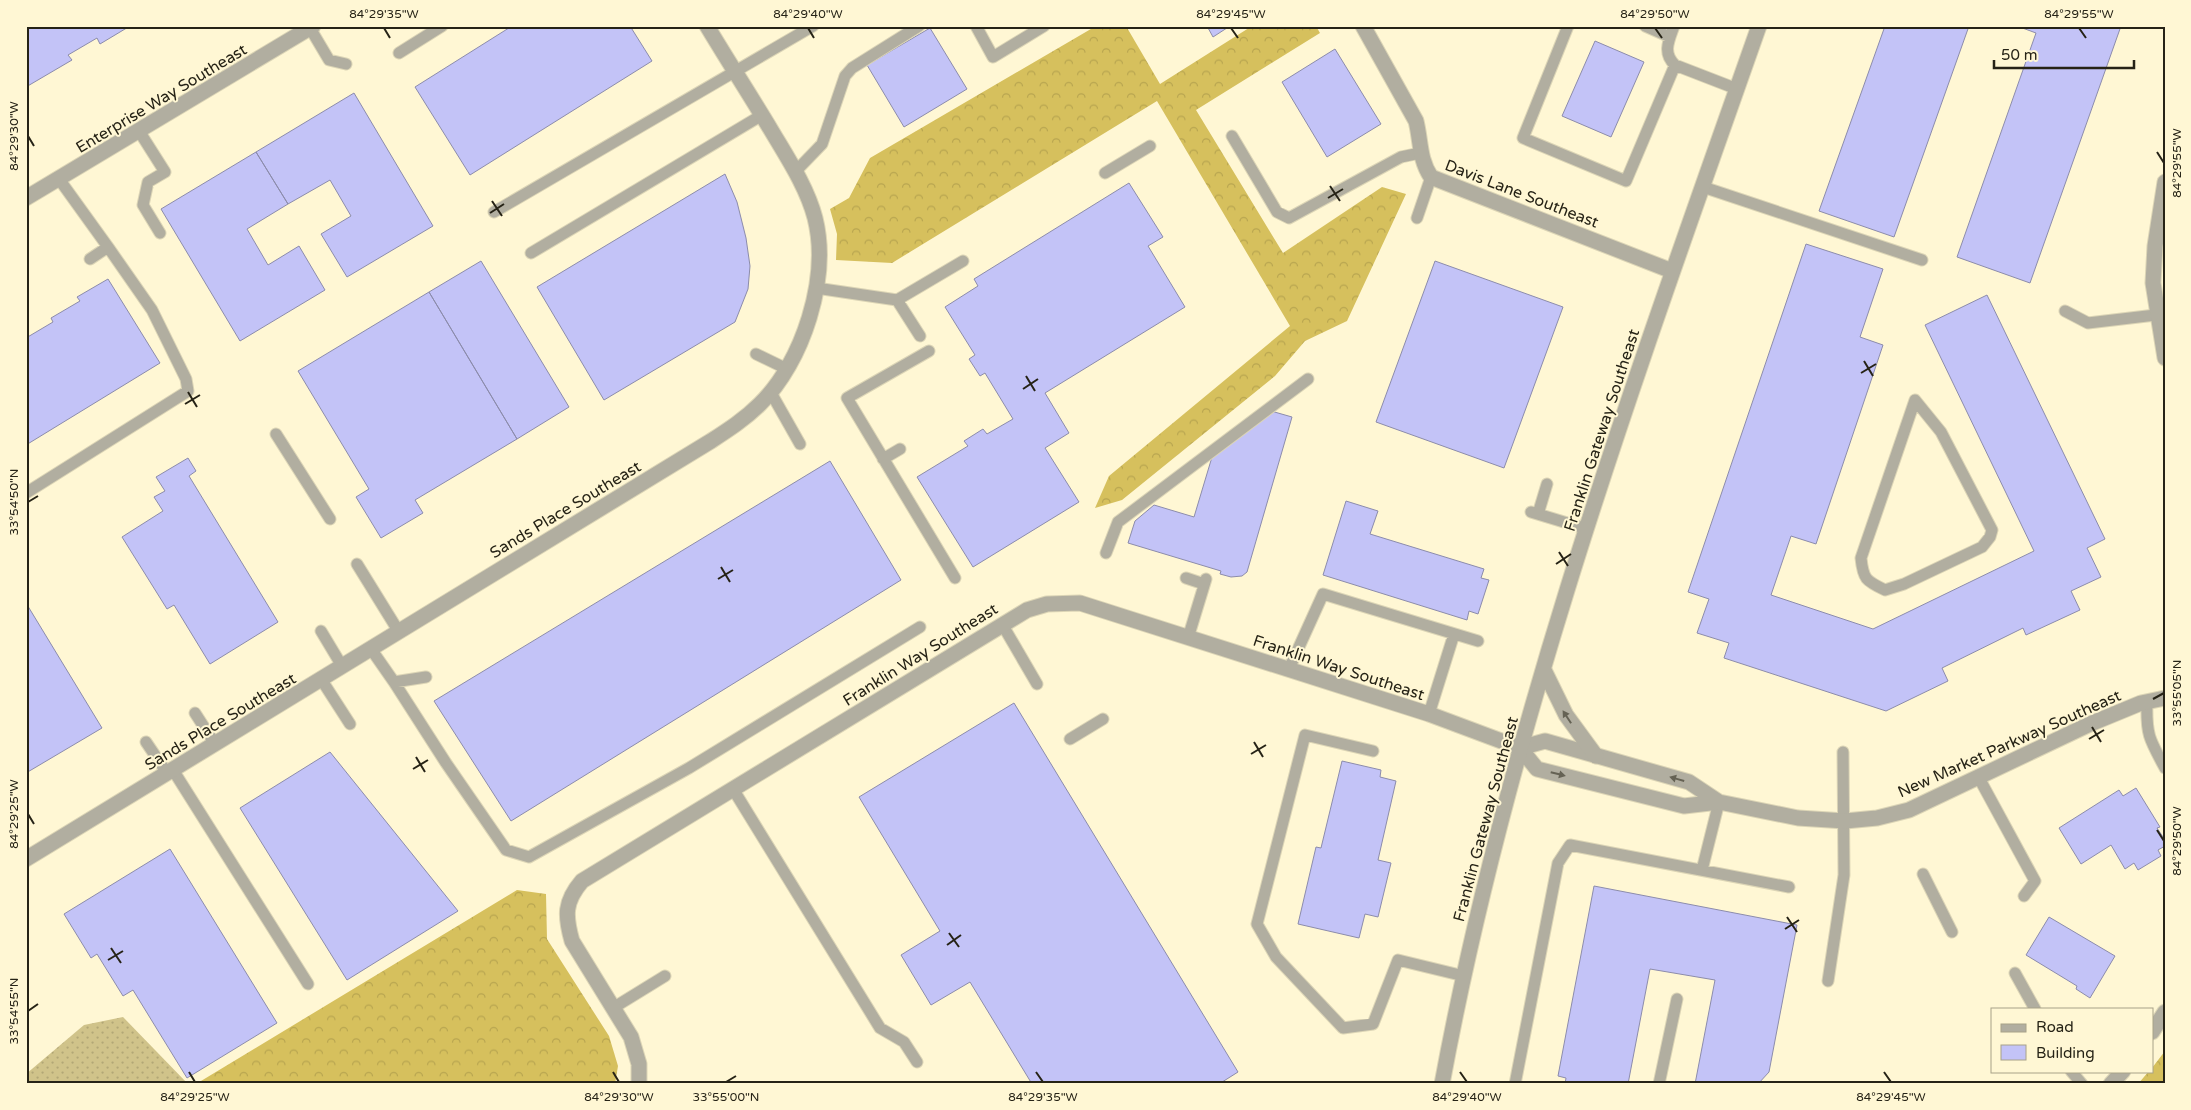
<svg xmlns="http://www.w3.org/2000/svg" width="2191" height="1110" font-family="'Varela Round',sans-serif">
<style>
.grass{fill:url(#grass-dots)}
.forest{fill:url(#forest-crowns)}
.building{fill:#c3c3f7;stroke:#8c8cab}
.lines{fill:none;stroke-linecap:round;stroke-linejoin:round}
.service-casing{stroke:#dcd5b6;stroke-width:13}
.minor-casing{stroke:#dcd5b6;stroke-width:17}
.tertiary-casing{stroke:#dcd5b6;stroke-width:17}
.service{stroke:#b1aea0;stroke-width:11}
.minor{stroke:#b1aea0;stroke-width:15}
.tertiary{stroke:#b1aea0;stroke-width:15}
.oneway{fill:#656254}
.ticks{fill:none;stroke:#262316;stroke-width:2}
.labels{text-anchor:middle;stroke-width:4;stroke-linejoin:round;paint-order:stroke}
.street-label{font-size:16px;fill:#262316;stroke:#fff7d4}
.neatline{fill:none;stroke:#262316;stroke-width:2}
.ticks-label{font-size:12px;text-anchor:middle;fill:#262316}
</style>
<defs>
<pattern id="grass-dots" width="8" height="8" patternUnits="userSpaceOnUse" patternTransform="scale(1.25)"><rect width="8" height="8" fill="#d0c38a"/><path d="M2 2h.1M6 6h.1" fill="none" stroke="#b2a776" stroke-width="1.8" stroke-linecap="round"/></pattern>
<pattern id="forest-crowns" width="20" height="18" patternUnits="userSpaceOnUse" patternTransform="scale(1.25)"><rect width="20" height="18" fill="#d6c05d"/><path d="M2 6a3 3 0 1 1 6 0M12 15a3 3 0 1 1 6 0" fill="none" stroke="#b8a550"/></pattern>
</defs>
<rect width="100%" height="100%" fill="#fff7d4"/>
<path class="grass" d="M123,1017L188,1084H26V1074L84,1025Z"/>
<path class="forest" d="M1096,26H1126L1160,84L1252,26H1316L1320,33L1196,110L1283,253L1382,187L1406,194L1347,321L1305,341L1275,376L1122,500L1095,508L1109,476L1290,326L1157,101L892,263L836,260L837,234L830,209L849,198L870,158Z
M517,890L546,894L547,939L609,1036L618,1066L615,1084H196Z
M2165,1051V1084H2138L2149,1071H2152V1068Z"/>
<path class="building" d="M26,26H130L100,44L97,38L68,55L72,60L26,87Z
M512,26H630L652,61L470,175L415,87Z
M1207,26H1230L1213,37Z
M1885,26H1969L1894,237L1819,211Z
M2017,26H2121L2030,283L1957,257L2036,33Z
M930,28L967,89L904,127L867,65Z
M1595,41L1644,62L1611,137L1562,116Z
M1335,49L1381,124L1327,157L1282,82Z
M354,93L433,226L347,277L321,234L351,216L330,180L288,204L256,152Z
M256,152L288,204L247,229L268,265L299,246L325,290L240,341L161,209Z
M725,174L737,202L746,238L750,266L748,289L735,322L604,400L537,287Z
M1129,183L1163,237L1148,246L1185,307L1045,393L1069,433L1045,448L1079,502L973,567L917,477L968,446L964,441L983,429L987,434L1013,419L985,373L980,376L969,359L975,355L945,307L978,286L974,279Z
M1806,244L1883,269L1860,337L1883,345L1816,544L1791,536L1771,595L1873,629L2034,551L1925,325L1987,295L2105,539L2087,548L2101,577L2071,591L2080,610L2026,635L2023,628L1942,668L1948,681L1886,711L1724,658L1729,643L1697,633L1709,599L1688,592Z
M481,261L569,407L517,439L429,292Z
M1435,261L1563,307L1504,468L1376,422Z
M108,279L160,363L26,445V338L53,322L51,318L80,301L77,297Z
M429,292L517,439L415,500L423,513L381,538L356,497L369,489L298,371Z
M1271,411L1292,417L1247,572L1242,576L1231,577L1220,574L1221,571L1128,543L1135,521L1154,505L1194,517L1212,457Z
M188,458L196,471L189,476L278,622L210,664L174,605L167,609L122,537L163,511L154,497L165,491L156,477Z
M830,461L901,580L511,821L434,701Z
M1346,501L1378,511L1370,534L1484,569L1481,578L1489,580L1478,614L1469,611L1467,620L1323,575Z
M26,603L102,728L26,773Z
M1014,703L1238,1072L1219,1084H1032L970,982L931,1005L901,955L940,931L859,797Z
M330,752L458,911L347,980L240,808Z
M1342,761L1381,770L1380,777L1396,781L1378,860L1391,863L1378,917L1365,914L1359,938L1298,924L1316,847L1321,848Z
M2136,788L2160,827L2157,828L2165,840V846L2158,850L2161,856L2138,870L2134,863L2125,869L2111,845L2081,864L2059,828L2119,790L2123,796Z
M170,849L277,1023L187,1078L133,990L123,996L97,954L91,958L64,914Z
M1594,886L1797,925L1769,1072L1758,1084H1695L1715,980L1650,969L1628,1084H1565L1566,1078L1558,1076Z
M2049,917L2115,956L2090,998L2076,989L2077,986L2026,955Z"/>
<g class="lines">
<defs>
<path id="service" d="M976,26L993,57L1044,26
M1568,26L1523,138L1626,181L1675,65
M1645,26L1670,37
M1674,26C1669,40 1662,53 1675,65L1737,89
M310,28L329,60L346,64
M399,53L442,26
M139,131L165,172L148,182L143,205L160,233
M1232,136L1277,212L1289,218L1401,157L1420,153
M795,172L822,144L845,76L852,68L919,26
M1105,173L1150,146
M59,179L108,247
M1703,187L1922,260
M494,212L813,26
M1417,218L1431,177
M531,253L762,115
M816,288L897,300L920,336
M897,300L963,261
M2065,311L2088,323L2164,314
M929,351L847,398L955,578
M756,354L787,369
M770,391L800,444
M1915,400L1941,432L1992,530L1990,537L1982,547L1904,584L1885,590C1866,581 1863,579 1861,558Z
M276,434L330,519
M883,459L900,449
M26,493L188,391L186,379L152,310L108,247L90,259
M1531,512L1587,529
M1538,514L1547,484
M1106,553L1118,522L1308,379
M357,564L399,632
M1186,578L1204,584
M1002,624L1037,684
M321,631L342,666
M1188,638L1206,579
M371,649L394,682L426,677
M1289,669L1323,594L1478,641
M321,679L350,724
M394,682L446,763L506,850L529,857L689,768L920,627
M2147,702C2146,734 2149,739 2165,768
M195,713L215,744
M1429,714L1454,634
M1070,739L1103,719
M146,742L167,773
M1373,751L1305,735L1257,924L1276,957L1343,1028L1373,1024L1398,960L1464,976
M173,770L308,984
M1979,778L2035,881L2024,896
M733,789L880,1028L904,1042L917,1062
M1702,870L1719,802
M1923,874L1952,932
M2015,973L2035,1009
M1828,981L1844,875L1843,752
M613,1008L665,976
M2071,1071L2082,1084
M1515,1084L1558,863L1570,845L1789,887
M1659,1084L1677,999"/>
<path id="minor" d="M1363,26L1416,121C1421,141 1419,159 1431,177L1672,271
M2165,182L2155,246L2153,283L2165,358
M26,198L313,26
M1520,748L1545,741L1689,782L1719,802L1798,818L1845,821L1877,818L1909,810L2090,724L2141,703L2165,698
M1520,748L1537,769L1684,806L1719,802
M26,859L711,441C728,430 745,419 760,404C803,362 830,278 815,218C807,187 787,157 771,130C750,95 728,61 707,26
M2152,1032L2165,1012
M639,1084V1064L631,1037L572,941C565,916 564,902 582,881L1027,610L1047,604L1080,603L1429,714L1520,748
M2111,1084L2123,1071"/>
<path id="tertiary" d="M1544,670L1566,715L1596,756
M1442,1084C1509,721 1637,373 1759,26"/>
</defs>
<use href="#service" class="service-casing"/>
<use href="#minor" class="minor-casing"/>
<use href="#tertiary" class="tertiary-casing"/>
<use href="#service" class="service"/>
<use href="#minor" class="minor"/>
<use href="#tertiary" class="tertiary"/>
</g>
<defs><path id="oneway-solid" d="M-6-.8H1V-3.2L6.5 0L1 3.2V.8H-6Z" transform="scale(1.25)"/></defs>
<g class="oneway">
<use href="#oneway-solid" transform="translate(1567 717) rotate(-123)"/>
<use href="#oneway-solid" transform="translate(1558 774) rotate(14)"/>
<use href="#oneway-solid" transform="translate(1677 779) rotate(-164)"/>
</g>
<path class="ticks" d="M384,28L390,38M808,28L814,38M1231,28L1238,38M1655,28L1662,38M2079,28L2086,38M28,136L34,146M2157,152L2164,163M1330,186L1340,201M1328,198L1343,189M492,201L502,216M490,213L504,204M1864,361L1873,376M1861,373L1876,364M1026,376L1035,391M1023,389L1038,379M188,392L197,407M185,404L200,395M28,502L38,496M1559,552L1568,566M1556,564L1571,554M721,567L730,582M718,579L733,570M2153,699L2164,693M2092,727L2101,742M2089,739L2104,730M1254,742L1263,757M1251,754L1266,745M416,757L425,772M413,769L428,760M28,814L34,824M2157,830L2164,841M1787,917L1797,932M1785,929L1799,920M949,933L959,947M947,945L961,935M111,948L121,963M108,960L123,951M28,1011L38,1004M189,1072L195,1082M613,1072L619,1082M1036,1072L1043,1082M1460,1072L1467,1082M1884,1072L1891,1082M726,1082L736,1076"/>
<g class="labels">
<g class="street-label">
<text transform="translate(161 98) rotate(-31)" y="6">Enterprise Way Southeast</text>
<text transform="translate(1522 193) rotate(21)" y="6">Davis Lane Southeast</text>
<text transform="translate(1601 430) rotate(-72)" y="6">Franklin Gateway Southeast</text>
<text transform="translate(565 509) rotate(-31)" y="6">Sands Place Southeast</text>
<text transform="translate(920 654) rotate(-32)" y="6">Franklin Way Southeast</text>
<text transform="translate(1339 667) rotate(18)" y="6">Franklin Way Southeast</text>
<text transform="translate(220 721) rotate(-31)" y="6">Sands Place Southeast</text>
<text transform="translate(2009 743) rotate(-24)" y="6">New Market Parkway Southeast</text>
<text transform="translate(1485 819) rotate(-75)" y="6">Franklin Gateway Southeast</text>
</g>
</g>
<rect width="2191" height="1110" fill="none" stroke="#fff7d4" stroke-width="55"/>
<rect x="1991" y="1008" width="162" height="65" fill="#fff7d4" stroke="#a8a288"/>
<rect x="2001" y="1024" width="25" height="8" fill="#b1aea0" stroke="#a8a288"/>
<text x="2036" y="1032" font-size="15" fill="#262316">Road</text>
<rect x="2001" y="1045" width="25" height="15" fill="#c3c3f7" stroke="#a8a288"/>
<text x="2036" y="1058" font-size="15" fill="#262316">Building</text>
<path d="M1994 60v8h140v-8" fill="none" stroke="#262316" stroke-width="2.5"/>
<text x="2001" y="60" font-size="15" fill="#262316" stroke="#fff7d4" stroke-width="4" paint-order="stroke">50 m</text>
<rect x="28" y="28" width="2136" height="1054" class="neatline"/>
<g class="ticks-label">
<text x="384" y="18">84°29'35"W</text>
<text x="808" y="18">84°29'40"W</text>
<text x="1231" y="18">84°29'45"W</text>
<text x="1655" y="18">84°29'50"W</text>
<text x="2079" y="18">84°29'55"W</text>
<text transform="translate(14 136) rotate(-90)" y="4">84°29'30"W</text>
<text transform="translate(2177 163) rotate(-90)" y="4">84°29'55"W</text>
<text transform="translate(14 502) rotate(-90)" y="4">33°54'50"N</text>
<text transform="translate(2177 693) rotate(-90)" y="4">33°55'05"N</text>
<text transform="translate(14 814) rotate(-90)" y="4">84°29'25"W</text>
<text transform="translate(2177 841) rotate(-90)" y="4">84°29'50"W</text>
<text transform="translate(14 1011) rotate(-90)" y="4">33°54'55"N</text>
<text x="195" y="1101">84°29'25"W</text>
<text x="619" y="1101">84°29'30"W</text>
<text x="726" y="1101">33°55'00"N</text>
<text x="1043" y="1101">84°29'35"W</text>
<text x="1467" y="1101">84°29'40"W</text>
<text x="1891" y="1101">84°29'45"W</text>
</g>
</svg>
